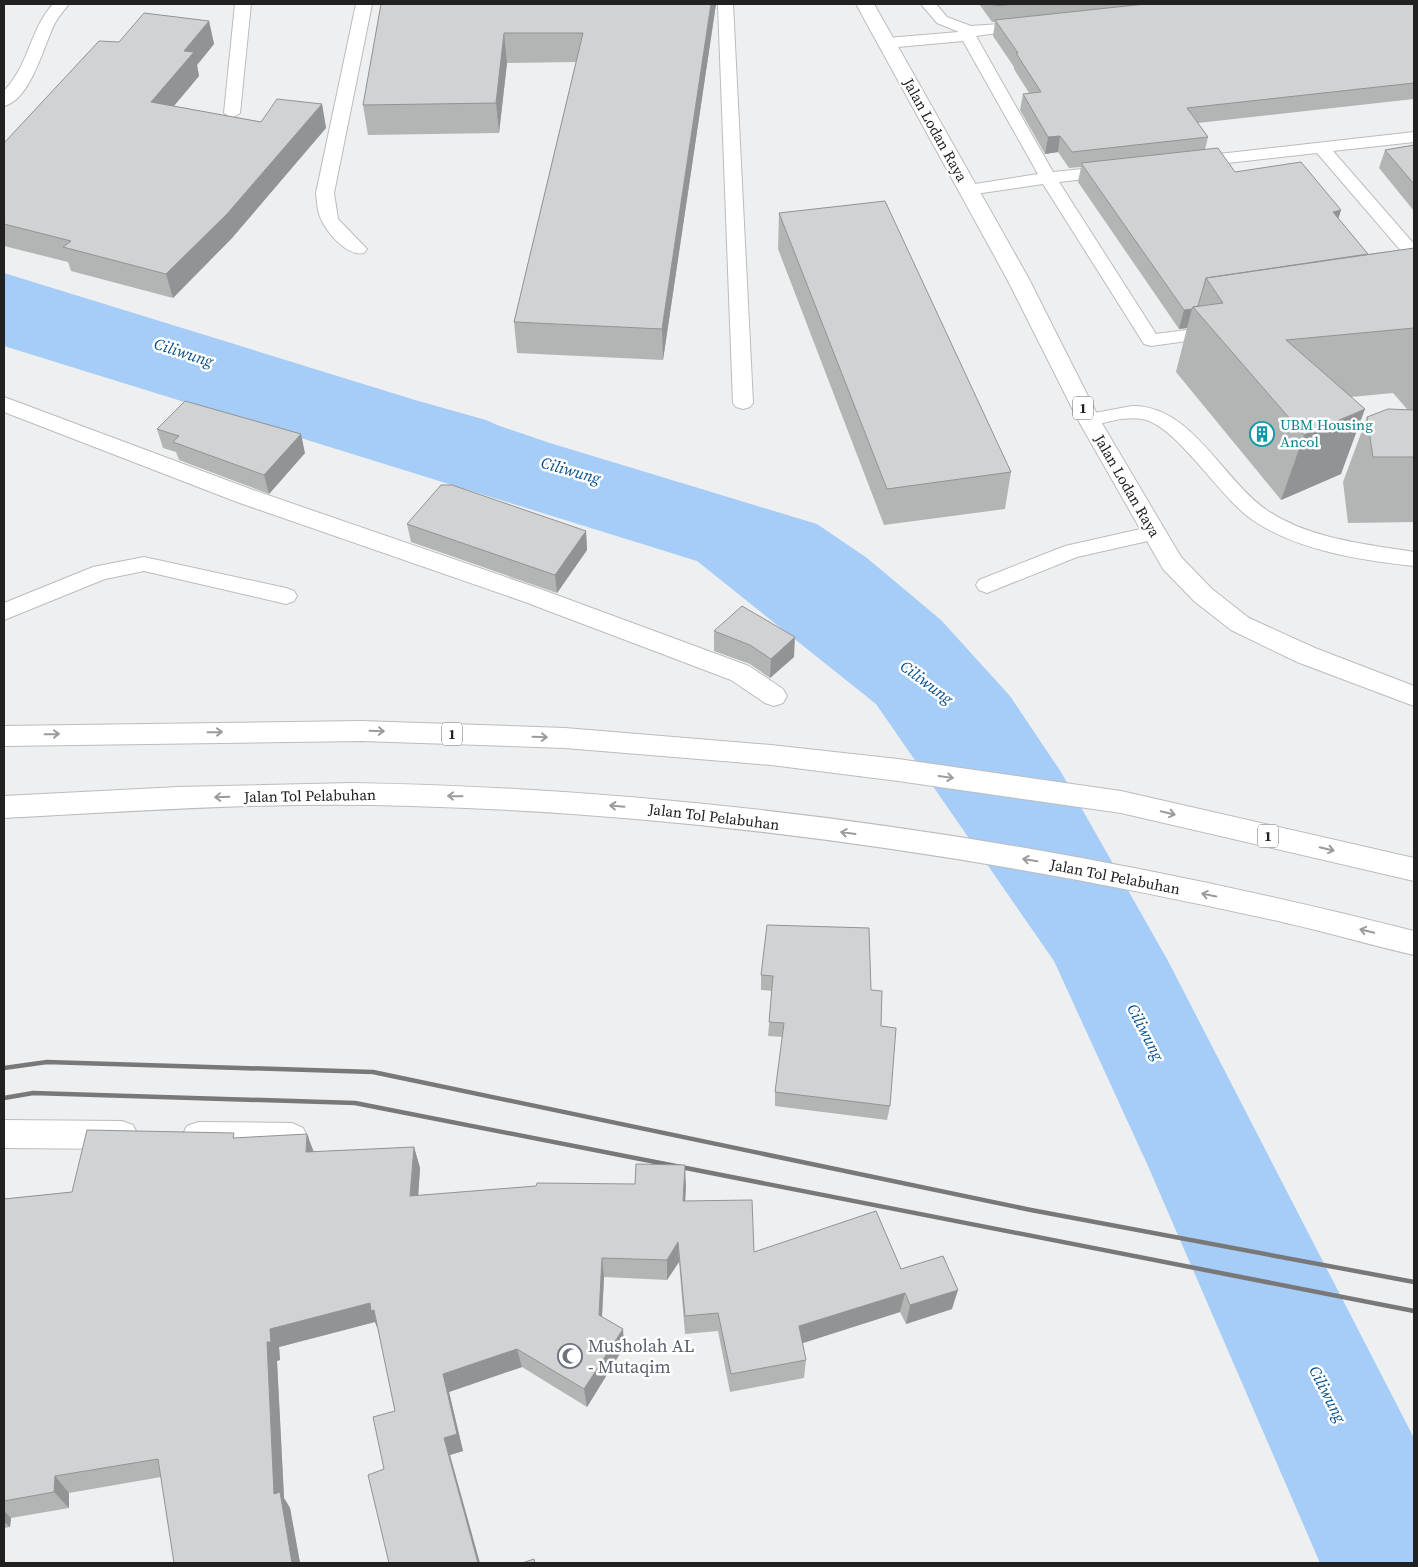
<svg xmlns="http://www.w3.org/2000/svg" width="1418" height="1567" font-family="'Source Serif 4',serif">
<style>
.water{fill:#a6cdf7}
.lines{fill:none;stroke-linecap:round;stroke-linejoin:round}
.lane-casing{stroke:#bbbcbd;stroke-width:2}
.street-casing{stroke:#bbbcbd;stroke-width:2}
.highway-casing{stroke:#bbbcbd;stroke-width:2}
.lane{fill:#fff;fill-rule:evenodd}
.street{fill:#fff;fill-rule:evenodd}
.highway{fill:#fff;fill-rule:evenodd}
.rail{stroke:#787879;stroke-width:4.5}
.wall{fill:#b3b5b5}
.shaded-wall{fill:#929394}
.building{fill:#d0d2d3;stroke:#929394}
.oneway{stroke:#9b9b9b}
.labels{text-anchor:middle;stroke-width:5;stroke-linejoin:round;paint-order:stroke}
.shield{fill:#fff;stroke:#646464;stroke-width:1}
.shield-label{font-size:14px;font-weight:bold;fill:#212121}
.street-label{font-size:15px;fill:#212121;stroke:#fff}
.culture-label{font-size:15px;fill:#0d838f;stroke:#fff;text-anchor:start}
.water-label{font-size:16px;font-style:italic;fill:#044f8c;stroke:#fff}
.near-worship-label{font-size:18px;fill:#5b616d;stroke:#fff;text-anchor:start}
</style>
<rect width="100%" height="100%" fill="#eeeff0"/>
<path class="water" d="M4,273L415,400L486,420L497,425L550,443L817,524L867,558L941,620L1010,696L1061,772L1167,959L1414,1438V1563H1320L1148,1166L1054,961L876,704L697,561L4,346Z"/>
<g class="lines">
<defs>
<path id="lane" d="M53,4H69C64,10 59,16 55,23C44,44 31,100 4,106V91C30,63 29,31 53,4Z
M235,4H251L240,113L232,118L224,113Z
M356,4H372L334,193L338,219L367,249L364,253C347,257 326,232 320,217C317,209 317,201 316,193Z
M718,4H733L753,403L750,407L743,409L736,407L733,403Z
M921,4H936L947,17L971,26L1031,22L1034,25L1031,28L976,36L1053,172L1112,166L1118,167L1120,171L1118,175L1112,176L1059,182L1156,334L1216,326L1223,328L1225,332L1223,336L1151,346L1144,344L1043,184L968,195L962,194L959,190L962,186L1038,174L963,41L887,48L879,43L887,38L959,32L937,23Z
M1414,132V142L1333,151L1414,244V260L1408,259L1317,153L1192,167L1186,166L1184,162L1186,158L1192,157Z
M1132,406C1192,405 1223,481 1268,511C1310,539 1365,544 1414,552V566C1361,560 1299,551 1254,521C1220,499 1177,425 1142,419C1125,416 1105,423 1089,426L1082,424L1079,420L1082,416L1089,414Z
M1154,526L1161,528L1164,533L1161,538L1077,557L987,593L979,590L976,585L979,580L1065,546Z
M144,557L286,588L294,591L297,596L294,601L286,604L144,571L105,579L4,620V603L93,567Z"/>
<path id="street" d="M4,397L253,490L543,590L749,666L783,689L787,696L783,703L774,706L765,703L731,680L525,602L237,502L4,412Z
M4,1120L122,1121L133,1125L138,1135L133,1145L122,1149L4,1148Z
M198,1122L292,1123L303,1128L308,1138L303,1148L292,1153L198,1150L187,1146L182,1136L187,1126Z"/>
<path id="highway" d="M856,4H874L1029,279L1100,420L1181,557L1212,589L1249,618L1315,648L1414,686V706L1297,662L1231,630L1194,601L1163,569L1078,420L1007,279Z
M361,721L565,728L771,745L898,759L1121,791L1414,858V881L1121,813L898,781L771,765L565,748L361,741L4,746V726Z
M352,783C711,789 1067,843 1414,931V955C1370,945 1327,932 1282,922C997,858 704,814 411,806C275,801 140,811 4,818V796L178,787Z"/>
</defs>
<use href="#lane" class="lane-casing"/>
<use href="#street" class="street-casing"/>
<use href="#highway" class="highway-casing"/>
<use href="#lane" class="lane"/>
<use href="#street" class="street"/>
<use href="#highway" class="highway"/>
<path class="rail" d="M4,1068L47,1062L373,1072L1031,1210L1414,1282
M4,1098L33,1093L355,1103L1414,1311"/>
</g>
<path class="wall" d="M381,4H716L663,360L517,353L514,322L576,62L507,63L499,133L368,135L363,105Z
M979,4H1414V99L1198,123L1208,137L1205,150L1235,172L1341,210L1338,218L1368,254L1414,248V522L1348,523L1343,482L1367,417L1407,409L1393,393L1351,397L1341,474L1281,500L1176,372L1187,328L1179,329L1078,182L1081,167L1069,168L1058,152L1045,154L1020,110L1023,94L1029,93L1014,69V67L993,36L995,22H992Z
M209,21L214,44L197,65L199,76L174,106L261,122L322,104L326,128L232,238L173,298L71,271L68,262L4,246V143L119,42Z
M1414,145V211L1379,168L1385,150Z
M779,213L1011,472L1005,509L884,525L778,249Z
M157,429L305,453L269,494L179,460L176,452L163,448Z
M407,524L586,531L587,550L557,593L411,542Z
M714,631L794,657L770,678L750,664L714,651Z
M767,925L871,990L881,1026L890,1106L887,1120L775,1106V1092L783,1037L768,1036L772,991L761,990V975Z
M236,1138L314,1152L414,1147L420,1168L418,1195L686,1186L685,1201L754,1252L901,1269L952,1309L906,1324L900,1312L802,1343L806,1360L804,1378L730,1392L718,1331L685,1334L679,1262L667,1280L604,1277L602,1317L623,1329L624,1347L587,1407L522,1367L449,1392L463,1451L450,1455L384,1469L395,1411L378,1328L375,1322L279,1347L280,1360L277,1361L284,1498L290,1508L300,1563H174L161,1477L69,1493V1508L11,1518L10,1527L4,1528V1199L72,1192Z"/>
<path class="shaded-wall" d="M711,4H716L663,360L662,329Z
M209,21L214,44L197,65L199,76L157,126L151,102L184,51Z
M504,33L507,63L499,133L496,103Z
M322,104L326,128L232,238L173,298L166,274Z
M1060,136L1058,152L1045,154L1048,137Z
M1341,210L1335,229L1333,212Z
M1192,309L1187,328L1179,329L1184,310Z
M1365,409L1341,474L1281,500L1304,435Z
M301,434L305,453L269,494L264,475Z
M586,531L587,550L557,593L555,575Z
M795,637L794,657L770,678L771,659Z
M307,1134L315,1155L306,1152Z
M414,1147L420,1168L417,1216L410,1196Z
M685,1165L686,1186L684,1221L683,1201Z
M678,1242L679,1262L667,1280V1260Z
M602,1258L604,1277L601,1334L599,1315Z
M958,1290L952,1309L906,1324L910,1305Z
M905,1293L900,1312L797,1345L799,1326Z
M370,1303L374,1310L378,1330L375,1322L279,1347L280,1360L277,1361L284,1498L290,1508L300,1563H292L274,1494L267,1342L270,1329Z
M623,1329L624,1347L587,1407L584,1389Z
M517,1349L522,1367L449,1392L463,1451L450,1455L480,1563H478L444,1438L443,1374Z
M55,1476L69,1493V1508L54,1492Z
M4,1511L11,1518L10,1527L4,1522Z"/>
<path class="building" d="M381,4H711L662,329L514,322L583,33H504L496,103L363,105Z
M992,4H1015L994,6Z
M1145,4H1414V83L1187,108L1208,137L1072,152L1060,136L1048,137L1023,94L1041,92L1016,53H1018L995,20Z
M144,13L209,21L184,51L194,52L151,102L261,122L277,99L322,104L227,214L166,274L63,247L71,241L4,224V143L99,41L119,42Z
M1414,145V184L1385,150Z
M1218,148L1235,172L1301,162L1341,210L1333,212L1368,254L1206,278L1198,306L1193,307L1192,309L1184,310L1081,163Z
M885,201L1011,472L887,489L779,213Z
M1414,248V328L1286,340L1365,409L1304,435L1193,307L1223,303L1206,278Z
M185,401L301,434L264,475L173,442L179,436L157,429Z
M1388,409L1414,410V457H1373L1367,417Z
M441,485H452L586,531L555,575L407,524Z
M742,606L795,637L771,659L750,645L714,631Z
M767,925L869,928L871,990L882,991L881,1026L896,1028L890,1106L775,1092L784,1023L769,1022L773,976L761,975Z
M87,1130L234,1133L233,1138L307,1134L306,1152L414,1147L410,1196L536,1186L537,1183L635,1184L636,1164L685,1165L683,1201L752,1200L754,1252L876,1211L901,1269L943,1256L958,1290L910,1305L905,1293L799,1326L806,1360L731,1374L718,1313L685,1316L678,1242L667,1260L602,1258L599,1315L623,1329L584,1389L517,1349L443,1374L457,1434L444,1438L478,1563H389L368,1475L384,1469L373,1417L395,1411L374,1310L371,1311L370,1303L270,1329L271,1342H267L274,1494L280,1492L292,1563H174L158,1459L55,1476L54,1492L4,1501V1199L72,1192Z
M534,1559L535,1563H522Z"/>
<defs><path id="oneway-shaft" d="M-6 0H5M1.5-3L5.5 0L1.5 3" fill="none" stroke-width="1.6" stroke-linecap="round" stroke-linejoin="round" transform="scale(1.25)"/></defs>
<g class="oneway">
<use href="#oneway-shaft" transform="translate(377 731) rotate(2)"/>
<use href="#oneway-shaft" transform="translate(215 732) rotate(-1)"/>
<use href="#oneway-shaft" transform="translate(52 734) rotate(-1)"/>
<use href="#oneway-shaft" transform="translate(540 737) rotate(2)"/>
<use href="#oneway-shaft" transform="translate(946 777) rotate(8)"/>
<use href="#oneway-shaft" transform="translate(455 796) rotate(-179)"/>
<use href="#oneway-shaft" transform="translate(222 797) rotate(178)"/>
<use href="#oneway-shaft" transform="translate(617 806) rotate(-175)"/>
<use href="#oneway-shaft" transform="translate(1168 813) rotate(13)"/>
<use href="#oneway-shaft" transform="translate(848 833) rotate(-172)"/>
<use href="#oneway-shaft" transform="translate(1327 849) rotate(13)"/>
<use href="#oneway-shaft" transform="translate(1030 860) rotate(-170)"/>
<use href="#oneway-shaft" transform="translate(1209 895) rotate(-169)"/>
<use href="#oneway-shaft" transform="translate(1367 931) rotate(-166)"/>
</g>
<defs>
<symbol id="building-ring" viewBox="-11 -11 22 22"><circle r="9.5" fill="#fff" stroke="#0f9aa8" stroke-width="1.5"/><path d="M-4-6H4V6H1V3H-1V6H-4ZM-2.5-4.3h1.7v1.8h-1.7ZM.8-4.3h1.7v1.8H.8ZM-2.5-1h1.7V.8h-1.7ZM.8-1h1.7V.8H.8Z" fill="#0f9aa8"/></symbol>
<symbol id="mosque-ring" viewBox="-11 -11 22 22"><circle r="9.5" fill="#fff" stroke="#6b7280" stroke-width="1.5"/><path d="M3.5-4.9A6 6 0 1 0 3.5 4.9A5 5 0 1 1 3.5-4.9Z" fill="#6b7280"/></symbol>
</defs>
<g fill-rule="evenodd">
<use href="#building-ring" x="1248" y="420" width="28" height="28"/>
<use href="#mosque-ring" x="556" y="1342" width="28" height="28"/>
</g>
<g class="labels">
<g class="shield">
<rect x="1073" y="396.5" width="20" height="23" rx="4"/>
<rect x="442" y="722.5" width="20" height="23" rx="4"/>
<rect x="1258" y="824.5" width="20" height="23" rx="4"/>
</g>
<g class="shield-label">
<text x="1083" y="413">1</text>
<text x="452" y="739">1</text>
<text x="1268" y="841">1</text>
</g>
<g class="street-label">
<text transform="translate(935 130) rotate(61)" y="5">Jalan Lodan Raya</text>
<text transform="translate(1127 486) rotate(60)" y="5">Jalan Lodan Raya</text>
<text transform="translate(310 796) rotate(-1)" y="5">Jalan Tol Pelabuhan</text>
<text transform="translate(714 817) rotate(7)" y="5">Jalan Tol Pelabuhan</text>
<text transform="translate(1115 877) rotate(11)" y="5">Jalan Tol Pelabuhan</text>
</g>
<g class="culture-label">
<text x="1280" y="430">UBM Housing<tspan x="1280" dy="17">Ancol</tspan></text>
</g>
<g class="water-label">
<text transform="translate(184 352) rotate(18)" y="6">Ciliwung</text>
<text transform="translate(571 470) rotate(16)" y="6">Ciliwung</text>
<text transform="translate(927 682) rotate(37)" y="6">Ciliwung</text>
<text transform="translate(1146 1032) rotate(63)" y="6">Ciliwung</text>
<text transform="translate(1328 1394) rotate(63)" y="6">Ciliwung</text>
</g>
<g class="near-worship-label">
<text x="588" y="1352">Musholah AL<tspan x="588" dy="21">- Mutaqim</tspan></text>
</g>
</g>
<rect width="1418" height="1567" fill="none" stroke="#212121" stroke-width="10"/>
</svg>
